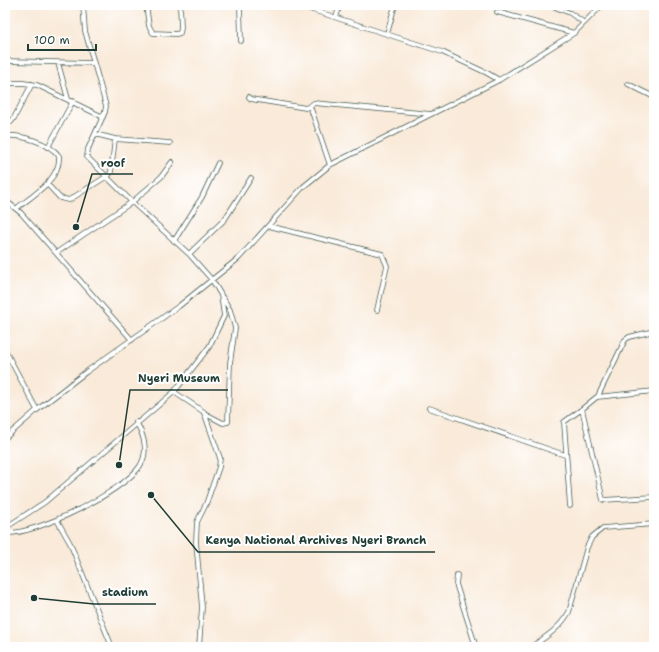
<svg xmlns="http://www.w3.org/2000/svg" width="659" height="652" font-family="'Shantell Sans',sans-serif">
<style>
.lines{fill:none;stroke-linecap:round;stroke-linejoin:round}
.minor-casing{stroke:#40574d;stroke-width:5.5}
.minor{stroke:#fff;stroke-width:4}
.leader{fill:none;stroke:#1f3d34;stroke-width:1.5}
.callout-dot{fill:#1f3d34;stroke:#fff;stroke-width:1.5}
.callout-label{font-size:11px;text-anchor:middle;font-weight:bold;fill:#1f3d34;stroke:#fff;stroke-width:4;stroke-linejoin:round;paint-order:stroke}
</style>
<rect width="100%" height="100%" fill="#fff"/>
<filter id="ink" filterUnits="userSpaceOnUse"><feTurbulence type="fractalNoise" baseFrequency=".025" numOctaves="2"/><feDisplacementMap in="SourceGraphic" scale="8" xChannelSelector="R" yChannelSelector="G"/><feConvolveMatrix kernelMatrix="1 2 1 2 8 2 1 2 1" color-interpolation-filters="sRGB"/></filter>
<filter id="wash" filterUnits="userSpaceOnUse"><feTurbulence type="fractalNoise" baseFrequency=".012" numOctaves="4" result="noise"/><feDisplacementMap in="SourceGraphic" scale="16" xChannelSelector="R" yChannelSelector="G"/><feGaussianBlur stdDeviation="0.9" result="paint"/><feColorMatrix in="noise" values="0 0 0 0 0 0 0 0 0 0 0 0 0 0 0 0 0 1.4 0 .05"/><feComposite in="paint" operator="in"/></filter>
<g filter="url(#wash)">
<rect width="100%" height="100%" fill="#f9ead9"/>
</g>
<g filter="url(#ink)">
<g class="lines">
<defs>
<path id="minor" d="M146,5L149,26L153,33L176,34L180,33L181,28L180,5
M240,5L241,41
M297,5L442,52L487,73L499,80
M550,5L570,13L583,22
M497,12L574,33
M336,17L340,5
M387,34L395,5
M5,61L93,63
M58,63L68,99
M5,83H23L37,85L103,117
M628,84L654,97
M249,97L251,99L306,108L314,103L431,114
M310,106L330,165
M5,124L11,122L14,118L32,84
M95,134L115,139L170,143
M5,136C20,134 50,143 59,156C61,179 32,196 17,208
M48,147L73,101
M47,184L60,198L69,200L109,175L111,172L115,139
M5,200L21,213L132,340
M269,226L382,254L387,266L377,310
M174,241L202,197L218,163
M56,253L132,202L161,177L172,162
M189,254L225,219L251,178
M5,350L37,410
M174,392L204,412L220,458L219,467L206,504L197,522L196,542L202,607L199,647
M597,397L654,391
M429,408L565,455
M582,409L603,500L654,497
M204,413L223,423L228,422L230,363L235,328L230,310L223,298
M5,438L37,410L86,372L179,306L239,258L303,187L330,165L499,80L574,33L602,5
M570,506L564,422L582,409L598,396L625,340L629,337L654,331
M57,520L70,543L112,647
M5,528L45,502L174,392L209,347L224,316L221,295L212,280L189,254L132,202L87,157L88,149L105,112L106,106L85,31L83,5
M5,533C36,535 123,492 140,466C149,452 144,435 136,422
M457,575L456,584L475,644L479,647
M531,647C546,637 560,628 569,612L587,547L592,537L603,528L654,524"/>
</defs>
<use href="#minor" class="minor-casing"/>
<use href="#minor" class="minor"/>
</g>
</g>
<path class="leader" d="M76 227L92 174H133M119 465L130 390H228M151 495L198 552H435M34 598L94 604H156"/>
<g class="callout-dot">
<circle cx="76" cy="227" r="4"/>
<circle cx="119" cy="465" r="4"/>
<circle cx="151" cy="495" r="4"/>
<circle cx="34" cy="598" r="4"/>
</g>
<g class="callout-label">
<text x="113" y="167">roof</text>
<text x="179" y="382">Nyeri Museum</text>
<text x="316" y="544">Kenya National Archives Nyeri Branch</text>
<text x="125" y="596">stadium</text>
</g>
<rect width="659" height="652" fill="none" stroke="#fff" stroke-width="20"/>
<path d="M28 44v6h68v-6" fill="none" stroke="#1f3d34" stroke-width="2"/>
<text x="34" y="44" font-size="12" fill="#1f3d34" stroke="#ffffff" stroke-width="3" paint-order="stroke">100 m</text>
</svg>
